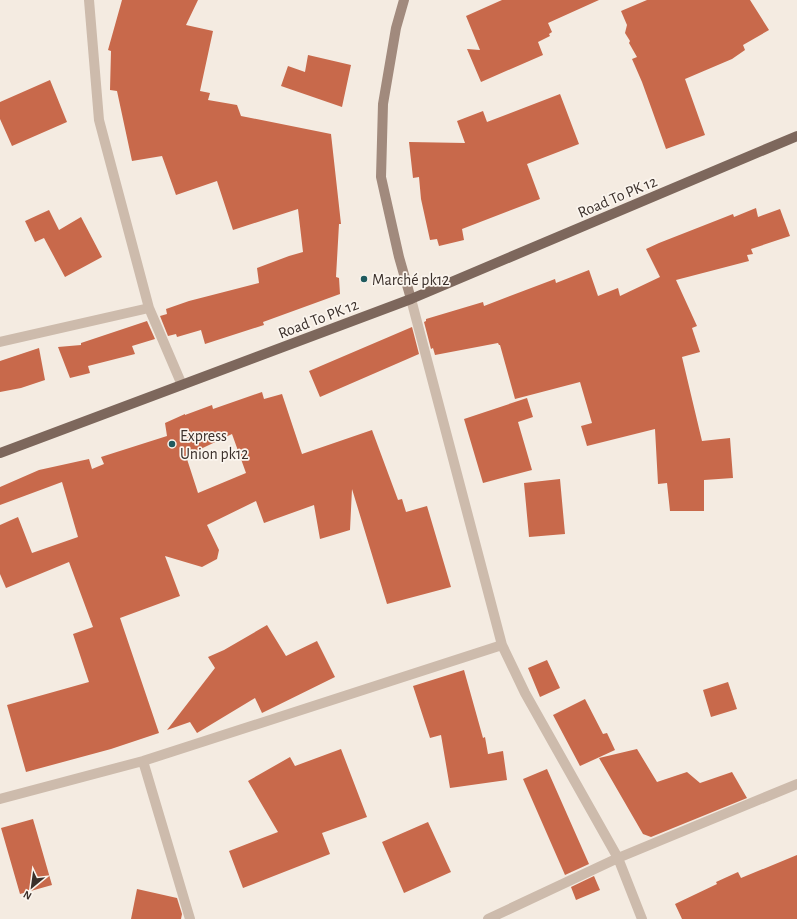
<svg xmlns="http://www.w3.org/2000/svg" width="797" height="919" font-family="'Alegreya Sans',sans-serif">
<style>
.building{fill:#c8694b;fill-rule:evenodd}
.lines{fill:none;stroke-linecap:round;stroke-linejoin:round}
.minor{stroke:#cdbbac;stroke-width:10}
.secondary{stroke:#a18a7d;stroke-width:10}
.primary{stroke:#7d675c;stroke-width:10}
.poi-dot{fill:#1f5a5e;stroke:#fbf5ee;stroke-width:1.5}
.labels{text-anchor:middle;stroke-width:3.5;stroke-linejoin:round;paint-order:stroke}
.street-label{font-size:16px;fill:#3b302b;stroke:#fbf5ee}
.poi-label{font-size:16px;fill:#3b302b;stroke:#fbf5ee;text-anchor:start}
</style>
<rect width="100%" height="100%" fill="#f4ebe1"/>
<path class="building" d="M122,0H198L186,25L213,31L200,91L210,93L208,100L237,105L241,116L331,134L341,224H339L336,277L339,278L340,294L263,322L264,325L205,344L201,330L177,337L176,334L168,336L160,316L167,314L166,309L189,301L259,283L257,268L289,256L303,252L298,209L233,230L217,181L176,195L162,156L132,161L117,91L110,90L111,51L108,50Z
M502,0H599L548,23L552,32L549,34L550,36L538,42L543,55L481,82L467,49L480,50L466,16Z
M647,0H750L769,30L743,45L745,50L732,59L685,79L705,135L666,149L642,82L632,59L637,57L629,43L630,41L625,33L627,25L621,11Z
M308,55L351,65L342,107L281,86L288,66L305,72Z
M50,80L67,122L12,146L0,119V102Z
M560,94L579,144L527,164L540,199L462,229L464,240L439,246L437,239L430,240L421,199L419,177L413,178L409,142L465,143L457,121L483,111L487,122Z
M756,208L758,217L780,209L790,236L751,249L753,254L747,255L749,261L676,280L697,326L692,328L700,352L682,357L702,441L730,438L733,478L704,480V511H670L667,483L658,484L655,429L587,446L581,426L592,423L580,382L515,399L500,345H499L498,343L435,355L433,348L431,349L424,322L426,321V319L483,302L484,306L555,279L556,283L589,270L598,296L618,288L620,296L660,277L646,249L659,243L733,214L734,217Z
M49,210L59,230L81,217L102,257L65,277L44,238L35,242L25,221Z
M147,321L155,339L132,346L135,354L88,366L90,373L70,378L58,347L81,345V343Z
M412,327L419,354L320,397L309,371Z
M39,348L45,380L21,388L0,392V361Z
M262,392L264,399L282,394L302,454L372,430L398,500L402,499L406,512L427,506L451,587L387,604L352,489L350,530L320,539L314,505L264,523L256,501L207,525L219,550L217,559L202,567L165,556L180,596L120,618L159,733L111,749L26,772L7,705L89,682L73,634L93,627L69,562L6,588L0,574V525L18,517L32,553L78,537L62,482L0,505V487L39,470L89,459L92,469L104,464L101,457L167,436L165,423L185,414V415L212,405L213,409ZM232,434L246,473L198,493L186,456Z
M527,398L533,417L518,422L532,470L483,483L464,419Z
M560,479L565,534L529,537L524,483Z
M267,625L286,656L317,641L335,677L262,713L255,698L197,733L190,722L167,730L215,668L208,657L224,650Z
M547,660L560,688L540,697L528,668Z
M464,670L483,738L485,737L488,754L503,751L507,780L450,788L441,735L430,738L413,686Z
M728,682L737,709L711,717L703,690Z
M585,699L603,734L607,733L615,750L580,766L553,715Z
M341,749L367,817L322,833L330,854L243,888L229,851L278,832L248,781L290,757L295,766Z
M637,749L657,782L687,772L700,783L732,772L747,798L651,837L643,834L599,758Z
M547,769L589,864L565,875L523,779Z
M33,819L52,885L20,894L1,828Z
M428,822L451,872L404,893L382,842Z
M797,855V919H682L675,904L717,884L716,882L738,872L741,878Z
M594,876L600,890L576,900L571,887Z
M137,889L177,898L182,914L181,919H131Z"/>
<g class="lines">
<path class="minor" d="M89,0L99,120L149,308
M411,299L502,645L525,693L618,858L642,919
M0,342L149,308L182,385
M143,761L190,919
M0,799L143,761L502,645
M488,919L618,858L797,784"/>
<path class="secondary" d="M404,0L396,28L383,104L381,177L399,257L411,299"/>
<path class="primary" d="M0,453L411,299L797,136"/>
</g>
<g class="poi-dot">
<circle cx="364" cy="279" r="4"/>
<circle cx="172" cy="444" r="4"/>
</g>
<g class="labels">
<g class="street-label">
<text transform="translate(617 196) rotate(-23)" y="6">Road To PK 12</text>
<text transform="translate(318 318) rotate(-21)" y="6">Road To PK 12</text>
</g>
<g class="poi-label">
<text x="372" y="285">Marché pk12</text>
<text x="180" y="441">Express<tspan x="180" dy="18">Union pk12</tspan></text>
</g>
</g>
<g transform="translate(32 887) rotate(209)" stroke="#fbf5ee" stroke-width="3" paint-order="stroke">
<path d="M0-3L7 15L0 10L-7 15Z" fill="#3b302b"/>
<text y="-6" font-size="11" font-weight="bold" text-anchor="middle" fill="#3b302b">N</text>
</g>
</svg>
